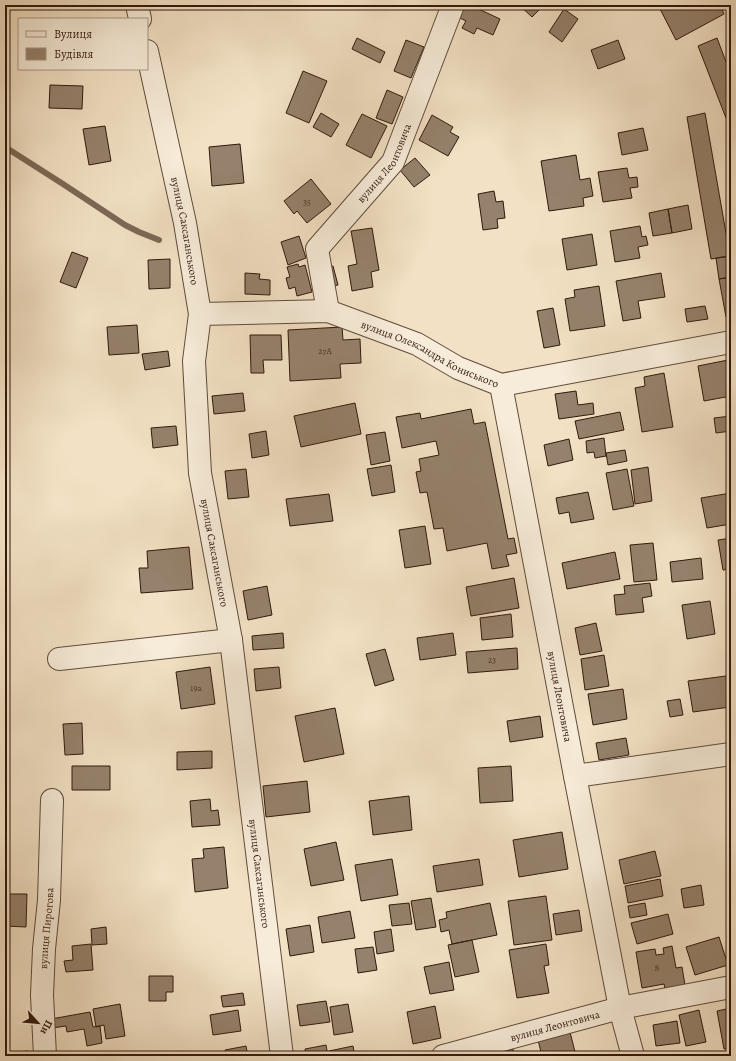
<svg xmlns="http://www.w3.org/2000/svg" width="736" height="1061" font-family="Alegreya,serif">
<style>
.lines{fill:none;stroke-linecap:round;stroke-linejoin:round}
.stream{stroke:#7d6856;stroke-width:6}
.building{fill:#95816c;stroke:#31190d}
.minor-casing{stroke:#614b3b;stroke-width:24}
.minor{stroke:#f7ecd9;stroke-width:22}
.labels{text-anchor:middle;stroke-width:3;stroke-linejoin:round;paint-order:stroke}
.number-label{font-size:9px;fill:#4a3325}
.street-label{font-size:11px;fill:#31190d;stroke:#f7ecd9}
</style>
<rect width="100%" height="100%" fill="#f2e1c4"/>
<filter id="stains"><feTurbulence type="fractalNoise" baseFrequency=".005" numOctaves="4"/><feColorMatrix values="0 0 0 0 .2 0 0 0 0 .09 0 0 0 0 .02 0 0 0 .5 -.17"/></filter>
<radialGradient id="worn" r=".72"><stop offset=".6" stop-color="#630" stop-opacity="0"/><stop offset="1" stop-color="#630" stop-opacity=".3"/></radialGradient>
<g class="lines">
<path class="stream" d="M5,147L63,184L125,225L139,232L159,240"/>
</g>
<path class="building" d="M459,5H470L500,19L493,35L477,28L474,34L462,28L466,21L454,15Z
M519,5H544L532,17Z
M658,5H720L724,14L676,40Z
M564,9L578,19L562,42L549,32Z
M357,38L385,52L380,63L352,49Z
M717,38L731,75V116L726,118L698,46Z
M406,40L424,47L411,78L394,71Z
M618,40L625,59L598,69L591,50Z
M303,71L327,81L309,123L286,113Z
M50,85L83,86L82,109L49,108Z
M387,90L403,97L392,124L376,118Z
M321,113L339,124L331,137L313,127Z
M705,113L730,256L711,259L687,117Z
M362,114L387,126L371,158L346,145Z
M432,115L453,127L450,132L459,137L448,156L419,140Z
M105,126L111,161L89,165L83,129Z
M643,128L648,150L622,155L618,133Z
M240,144L244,183L212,186L209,147Z
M576,155L580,180L590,178L593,196L583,198L584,206L549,211L541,161Z
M415,158L430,175L414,187L400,170Z
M627,168L629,178L637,177L638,187L630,188L632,198L603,202L598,172Z
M311,179L331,204L307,223L297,211L294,214L284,201Z
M494,191L496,202L503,201L505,218L497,219L498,228L483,230L478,194Z
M688,205L692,229L672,233L668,209Z
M668,209L672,233L653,236L649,213Z
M640,226L642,237L646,236L648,245L638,247L640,258L615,262L610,231Z
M372,228L379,270L371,272L373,287L352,291L348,266L357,264L351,231Z
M592,234L597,265L567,270L562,239Z
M299,236L306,258L288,265L281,242Z
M72,252L88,258L76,288L60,282Z
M730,256L731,264V277L719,279L716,258Z
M170,259V288L149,289L148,260Z
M298,264L299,267L305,265L312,292L297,296L295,287L289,289L286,278L290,277L287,267Z
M333,266L338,285L328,287L323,268Z
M245,273L260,274L259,279L270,280V295L245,294Z
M661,273L665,297L638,301L641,318L623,321L616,281Z
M731,277V316L726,317L719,279Z
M599,286L605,326L570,331L565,299L575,297L574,290Z
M705,306L708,319L687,322L685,309Z
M553,308L560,345L544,348L537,311Z
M137,325L139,353L109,355L107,327Z
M342,327L343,340L360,339L361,363L340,364L341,378L290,381L288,330Z
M250,335H281L282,360H263L264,373H251Z
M168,351L170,366L145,370L142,354Z
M728,360L731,378V396L704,401L698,366Z
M664,373L673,427L642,432L635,388L645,386L644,377Z
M576,391L578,405L593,403L594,414L559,419L555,394Z
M243,393L245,411L214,414L212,396Z
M355,403L361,434L301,447L294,416Z
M471,409L474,424L485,422L508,539L514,538L517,553L506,555L509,566L492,569L487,543L447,551L443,528L434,529L427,492L420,493L416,472L421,471L419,459L439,455L436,441L402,448L396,417L420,413L421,419Z
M620,412L624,430L579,439L575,421Z
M731,416V431L716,433L714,418Z
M176,426L178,445L153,448L151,428Z
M266,431L269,455L252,458L249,434Z
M385,432L390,461L371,465L366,435Z
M604,438L606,456L595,458L594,452L587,453L586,441Z
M569,439L573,460L548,466L544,445Z
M625,450L627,461L608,465L606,453Z
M391,465L395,492L372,496L367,469Z
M648,467L652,501L635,504L631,470Z
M246,469L249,497L228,499L225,471Z
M627,469L634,506L613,510L606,473Z
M588,492L594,519L571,523L569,512L559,514L556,498Z
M731,493V524L707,528L701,498Z
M329,494L333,521L290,526L286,499Z
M425,526L431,564L405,568L399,530Z
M731,538V569L723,570L718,540Z
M653,543L657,580L634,582L630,545Z
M189,547L193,589L141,593L139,568H148L147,551Z
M615,552L620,579L567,589L562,563Z
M701,558L703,579L672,582L670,562Z
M514,578L519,608L471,616L466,587Z
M650,583L652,596L642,598L644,612L616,615L614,595L625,594L624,586Z
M267,586L272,615L248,620L243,591Z
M710,601L715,634L687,639L682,605Z
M511,614L513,637L482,640L480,618Z
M596,623L602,651L580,655L575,628Z
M283,633L284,648L253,650L252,636Z
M453,633L456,655L420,660L417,638Z
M517,648L518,669L468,673L466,652Z
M385,649L394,680L375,686L366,654Z
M604,655L609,686L585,690L581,659Z
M210,667L215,704L181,709L176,672Z
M279,667L281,688L256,691L254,669Z
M726,676L730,707L693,712L688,681Z
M623,689L627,719L593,725L588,694Z
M680,699L683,715L670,717L667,701Z
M335,708L344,754L304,762L295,716Z
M540,716L543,737L510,742L507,721Z
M82,723L83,754L65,755L63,724Z
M626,738L629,755L599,760L596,743Z
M212,751V768L177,770V752Z
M72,766H110V790H72Z
M511,766L513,801L480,803L478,768Z
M307,781L310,812L266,817L263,786Z
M409,796L412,830L373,835L369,801Z
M210,799L211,811L218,810L220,825L192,827L190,801Z
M562,832L568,869L519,877L513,840Z
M336,842L344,880L311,886L304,849Z
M224,847L228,888L195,892L192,859L204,858L203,849Z
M655,851L661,876L624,884L619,860Z
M392,859L398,895L361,901L355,865Z
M479,859L483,885L437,892L433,866Z
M660,879L663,896L628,903L625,886Z
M701,885L704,905L684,908L681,889Z
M5,894H27L26,927L5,926Z
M546,896L552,940L514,945L508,901Z
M431,898L436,927L416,930L411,901Z
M409,903L412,924L392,926L389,905Z
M490,903L497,935L452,944L449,930L441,932L439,920L447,918L446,912Z
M645,903L647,915L630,918L628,906Z
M579,910L582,931L556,935L553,914Z
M350,911L355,938L322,943L318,917Z
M668,914L673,934L637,944L631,923Z
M310,925L314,952L290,956L286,929Z
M106,927L107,944L92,945L91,929Z
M391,929L394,951L377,954L374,932Z
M719,937L728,965L695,975L686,947Z
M472,940L479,972L455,977L448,945Z
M91,944L93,970L66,972L64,961L73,960L72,946Z
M546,944L549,965L544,966L549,993L517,998L509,950Z
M672,946L676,968L682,967L685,985L665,989L664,984L642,988L636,952L655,949L656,955L664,954L663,948Z
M373,947L377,970L358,973L355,949Z
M449,962L454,990L430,994L424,967Z
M5,963H6L9,995H5Z
M149,976H173V992H166V1001H149Z
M243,993L245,1005L223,1007L221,996Z
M326,1001L330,1022L300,1026L297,1005Z
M120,1004L125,1036L106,1039L104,1025L96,1027L93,1009Z
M348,1004L353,1032L334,1035L330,1007Z
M435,1006L441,1038L413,1044L407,1012Z
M731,1008V1048L724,1049L717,1011Z
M238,1010L241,1031L213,1035L210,1015Z
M699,1010L706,1042L686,1046L679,1015Z
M90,1012L93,1027L100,1026L102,1043L87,1046L84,1029L67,1032L66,1026L52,1028L51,1019Z
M677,1021L680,1043L656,1046L653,1025Z
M570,1032L576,1056H542L538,1040Z
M326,1045L328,1056H306L305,1049Z
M246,1046L248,1056H226L225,1050Z
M353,1046L355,1056H330L329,1051Z
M513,1049L514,1056H498L497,1053Z
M28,1051V1056H8V1053Z
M731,1051V1056H727V1052Z
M693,1052L694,1056H677Z"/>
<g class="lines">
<defs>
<g id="minor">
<path d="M137,5L140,19"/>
<path id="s1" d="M147,51L185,223L200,314L194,361L200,473L231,640L282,1056"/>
<path id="s2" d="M328,311L317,249L393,162L453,5"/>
<path id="s3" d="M200,314L328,311L417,344L458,368L501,385L731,342"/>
<path id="s4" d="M501,385L575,776L620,1008L633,1056"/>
<path d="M59,659L231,640"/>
<path d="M575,776L731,754"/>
<path id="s5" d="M45,1056L42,995L44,949L49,900L52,800"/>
<path id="s6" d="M443,1056L620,1008L731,987"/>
</g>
</defs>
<use href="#minor" class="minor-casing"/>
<use href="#minor" class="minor"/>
</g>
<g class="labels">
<g class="number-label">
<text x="307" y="205">35</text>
<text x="325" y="354">27А</text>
<text x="492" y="663">23</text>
<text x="196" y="691">19а</text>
<text x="657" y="971">8</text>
</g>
<g class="street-label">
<text dy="4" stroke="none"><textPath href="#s2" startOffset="173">вулиця Леонтовича</textPath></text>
<text dy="4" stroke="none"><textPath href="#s1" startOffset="184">вулиця Саксаганського</textPath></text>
<text dy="4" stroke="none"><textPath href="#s3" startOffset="239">вулиця Олександра Кониського</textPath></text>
<text dy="4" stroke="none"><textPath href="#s1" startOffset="509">вулиця Саксаганського</textPath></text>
<text dy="4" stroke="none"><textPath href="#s4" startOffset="317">вулиця Леонтовича</textPath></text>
<text dy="4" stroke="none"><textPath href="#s1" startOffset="833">вулиця Саксаганського</textPath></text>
<text dy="4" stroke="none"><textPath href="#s5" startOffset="128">вулиця Пирогова</textPath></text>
<text dy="4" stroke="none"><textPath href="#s6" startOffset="116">вулиця Леонтовича</textPath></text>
</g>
</g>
<rect width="736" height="1061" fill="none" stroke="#f2e1c4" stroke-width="20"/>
<rect x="6" y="6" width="724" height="1049" fill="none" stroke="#31190d" stroke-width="2"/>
<rect x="10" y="10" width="716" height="1041" fill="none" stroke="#31190d"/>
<rect x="18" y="18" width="130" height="52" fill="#f7ecd9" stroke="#a89887"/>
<rect x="26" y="31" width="20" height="6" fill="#f7ecd9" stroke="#a89887"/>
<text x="54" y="38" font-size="12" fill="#31190d">Вулиця</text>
<rect x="26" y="48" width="20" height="12" fill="#95816c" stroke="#a89887"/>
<text x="54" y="58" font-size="12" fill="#31190d">Будівля</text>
<g transform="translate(38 1023) rotate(117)" stroke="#f7ecd9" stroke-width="3" paint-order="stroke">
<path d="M0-3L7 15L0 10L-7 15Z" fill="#31190d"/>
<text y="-6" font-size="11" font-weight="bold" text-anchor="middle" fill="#31190d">Пн</text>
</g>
<rect width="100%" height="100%" filter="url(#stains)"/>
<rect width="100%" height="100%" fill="url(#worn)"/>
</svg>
